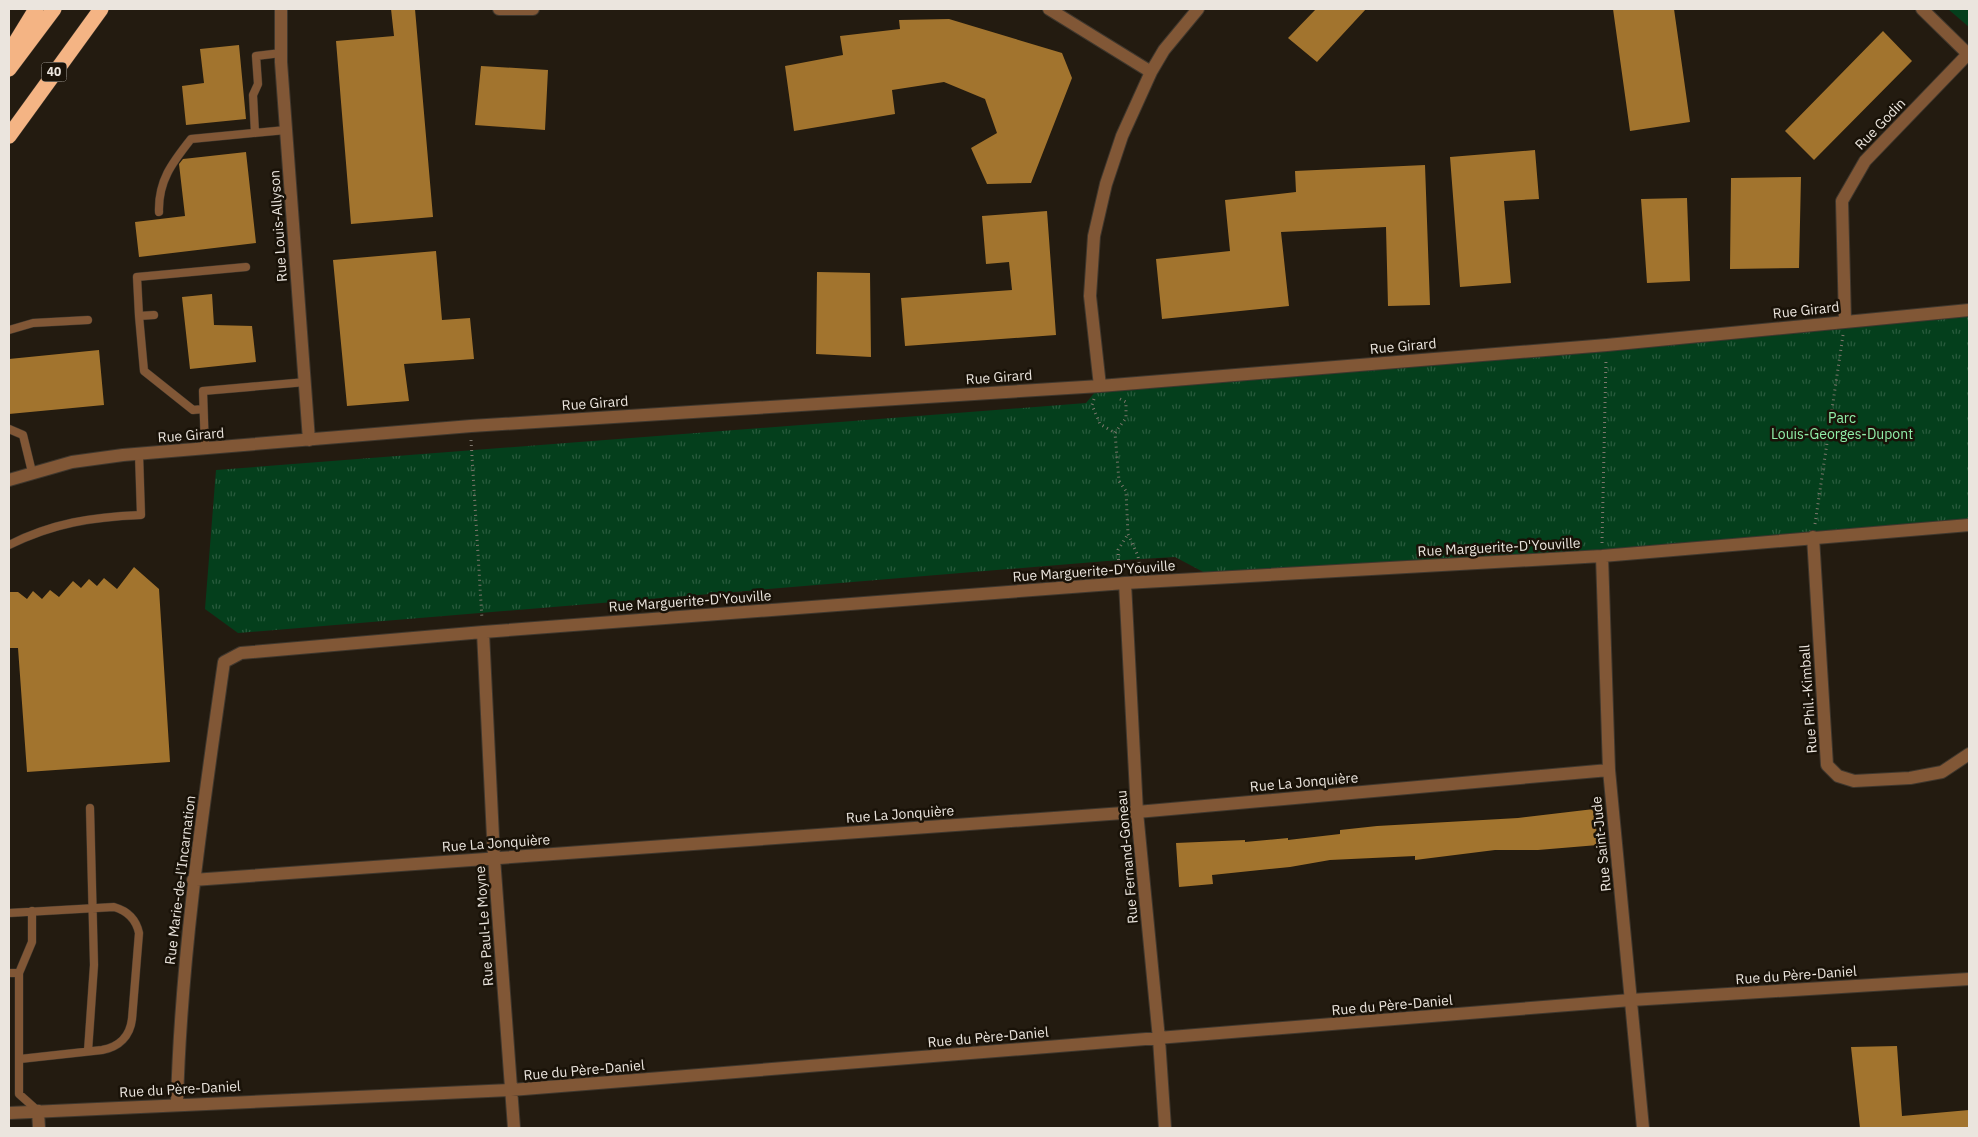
<svg xmlns="http://www.w3.org/2000/svg" width="1978" height="1137" font-family="'IBM Plex Sans',sans-serif">
<style>
.forest{fill:url(#forest-firs)}
.park{fill:url(#park-tufts)}
.building{fill:#a2742e}
.lines{fill:none;stroke-linecap:round;stroke-linejoin:round}
.service-casing{stroke:#3f372d;stroke-width:9}
.minor-casing{stroke:#3f372d;stroke-width:14}
.motorway-casing{stroke:#3f372d;stroke-width:16}
.path{stroke:#7e776d;stroke-width:3;stroke-dasharray:1 4;stroke-linecap:butt}
.service{stroke:#815736;stroke-width:8}
.minor{stroke:#815736;stroke-width:12}
.motorway{stroke:#f4b484;stroke-width:15}
.labels{text-anchor:middle;stroke-width:5;stroke-linejoin:round;paint-order:stroke}
.shield{fill:#191208;stroke:#aca69e;stroke-width:1}
.shield-label{font-size:12px;font-weight:bold;fill:#ebe5de}
.street-label{font-size:14px;fill:#ebe5de;stroke:#191208}
.park-label{font-size:14px;fill:#90eea8;stroke:#191208}
</style>
<defs>
<pattern id="forest-firs" width="22" height="20" patternUnits="userSpaceOnUse" patternTransform="scale(1.25)"><rect width="22" height="20" fill="#043f1c"/><path d="M5 1l3.5 6h-7zM16 11l3.5 6h-7z" fill="#295b3d"/></pattern>
<pattern id="park-tufts" width="24" height="20" patternUnits="userSpaceOnUse" patternTransform="scale(1.25)"><rect width="24" height="20" fill="#043f1c"/><path d="M3 7l-1-3M5 7V3M7 7l1-3M15 17l-1-3M17 17v-4M19 17l1-3" fill="none" stroke="#295b3d"/></pattern>
</defs>
<rect width="100%" height="100%" fill="#231b10"/>
<path class="forest" d="M1948,9H1969V27Z"/>
<path class="park" d="M1969,309V526L1226,584L1175,557L1107,561L238,633L205,609L216,470L1086,403L1100,386L1836,317Z"/>
<path class="building" d="M391,9H415L433,217L351,224L336,41L394,36Z
M1316,9H1366L1317,62L1288,38Z
M1613,9H1674L1690,122L1630,131Z
M949,19L1062,53L1072,78L1031,183L987,184L971,148L997,133L985,99L944,82L892,90L895,114L794,131L785,66L843,55L840,36L900,29L899,20Z
M1883,31L1912,61L1814,160L1785,131Z
M239,45L246,119L186,125L182,86L204,83L200,49Z
M481,66L548,70L545,130L475,125Z
M1535,150L1539,199L1504,201L1511,283L1460,287L1450,157Z
M246,152L256,243L139,257L135,222L185,216L179,164L183,159Z
M1425,165L1430,305L1388,306L1386,227L1281,232L1289,306L1162,319L1156,259L1230,251L1225,200L1296,192L1295,171Z
M1801,177L1799,268L1730,269L1731,178Z
M1687,198L1690,281L1647,283L1641,199Z
M1047,211L1056,335L905,346L901,298L1012,290L1009,262L986,264L982,216Z
M436,251L442,320L470,318L474,359L404,364L409,401L347,406L333,260Z
M817,272L870,273L871,357L816,354Z
M212,294L214,325L252,326L256,362L190,369L182,297Z
M99,350L104,405L9,414V359Z
M134,567L159,589L170,762L27,772L18,648H9V592H18L27,599L33,591L42,599L50,590L59,597L73,581L81,588L89,579L97,586L104,578L117,589Z
M1594,809L1598,845L1538,850H1495L1415,860V856L1330,860L1290,867L1212,875L1213,884L1179,887L1176,843L1245,840V842L1288,838V840L1340,834V830L1377,826L1518,818Z
M1897,1046L1902,1116L1969,1110V1128H1860L1851,1047Z"/>
<g class="lines">
<defs>
<path id="service" d="M255,133L253,95L258,84L256,56L281,53
M159,212C158,181 172,163 191,139L286,130
M154,315L139,316L144,371L193,410L203,409
M139,316L137,277L246,267
M9,330L33,323L88,320
M9,429L23,435L32,472
M205,449L203,391L306,382
M9,545C53,523 92,517 141,515L139,454
M9,913L114,907C128,911 136,919 139,933L132,1019C130,1036 119,1047 102,1050L20,1059
M9,973H19V1094L38,1111
M19,973L32,942V911
M88,1051L94,965L90,808"/>
<path id="minor" d="M281,9V62L309,440
M499,9H533
M1049,9L1151,72
M1922,9L1968,54
M1845,321L1842,201L1865,161L1969,53
M1100,386L1090,296L1094,236L1106,184L1122,136L1151,72L1164,50L1198,9
M9,480L72,462L123,455L471,426L1100,386L1607,345L1969,310
M1813,537L1827,765L1838,776L1854,781L1910,778L1942,772L1969,754
M1602,556L1609,770L1643,1128
M1125,583L1137,812L1159,1039L1165,1128
M483,632L494,858L514,1128
M193,880L1137,812L1609,770
M177,1103C181,955 203,809 224,662L241,653L483,632L1125,583L1602,556L1969,525
M38,1111L39,1128
M9,1113L511,1090L1631,1000L1969,979"/>
<path id="motorway" d="M9,53L36,9
M9,69L54,9
M9,136L101,9"/>
</defs>
<use href="#service" class="service-casing"/>
<use href="#minor" class="minor-casing"/>
<use href="#motorway" class="motorway-casing"/>
<path class="path" d="M1094,399L1092,405L1100,424L1115,433
M1120,399L1126,402V418L1115,433L1119,481L1126,491L1128,534L1138,556L1140,569
M471,440L482,619
M1815,524L1843,335
M1602,543L1606,359
M1119,570L1118,550L1128,534"/>
<use href="#service" class="service"/>
<use href="#minor" class="minor"/>
<use href="#motorway" class="motorway"/>
</g>
<g class="labels">
<rect class="shield" x="41.5" y="62.5" width="25" height="19" rx="4"/>
<g class="shield-label">
<text x="54" y="76">40</text>
</g>
<g class="street-label">
<text transform="translate(1880 124) rotate(-46)" y="5">Rue Godin</text>
<text transform="translate(278 226) rotate(-94)" y="5">Rue Louis-Allyson</text>
<text transform="translate(1806 310) rotate(-6)" y="5">Rue Girard</text>
<text transform="translate(1403 346) rotate(-5)" y="5">Rue Girard</text>
<text transform="translate(999 377) rotate(-4)" y="5">Rue Girard</text>
<text transform="translate(595 403) rotate(-4)" y="5">Rue Girard</text>
<text transform="translate(191 435) rotate(-4)" y="5">Rue Girard</text>
<text transform="translate(1499 547) rotate(-3)" y="5">Rue Marguerite-D'Youville</text>
<text transform="translate(1094 571) rotate(-4)" y="5">Rue Marguerite-D'Youville</text>
<text transform="translate(690 601) rotate(-4)" y="5">Rue Marguerite-D'Youville</text>
<text transform="translate(1808 699) rotate(-94)" y="5">Rue Phil.-Kimball</text>
<text transform="translate(1304 782) rotate(-5)" y="5">Rue La Jonquière</text>
<text transform="translate(900 814) rotate(-4)" y="5">Rue La Jonquière</text>
<text transform="translate(496 843) rotate(-4)" y="5">Rue La Jonquière</text>
<text transform="translate(1601 844) rotate(-96)" y="5">Rue Saint-Jude</text>
<text transform="translate(1127 857) rotate(-95)" y="5">Rue Fernand-Goneau</text>
<text transform="translate(180 880) rotate(-83)" y="5">Rue Marie-de-l'Incarnation</text>
<text transform="translate(484 926) rotate(-94)" y="5">Rue Paul-Le Moyne</text>
<text transform="translate(1796 975) rotate(-4)" y="5">Rue du Père-Daniel</text>
<text transform="translate(1392 1005) rotate(-5)" y="5">Rue du Père-Daniel</text>
<text transform="translate(988 1037) rotate(-5)" y="5">Rue du Père-Daniel</text>
<text transform="translate(584 1070) rotate(-5)" y="5">Rue du Père-Daniel</text>
<text transform="translate(180 1089) rotate(-3)" y="5">Rue du Père-Daniel</text>
</g>
<g class="park-label">
<text x="1842" y="423">Parc<tspan x="1842" dy="16">Louis-Georges-Dupont</tspan></text>
</g>
</g>
<rect width="1978" height="1137" fill="none" stroke="#ebe5de" stroke-width="20"/>
</svg>
